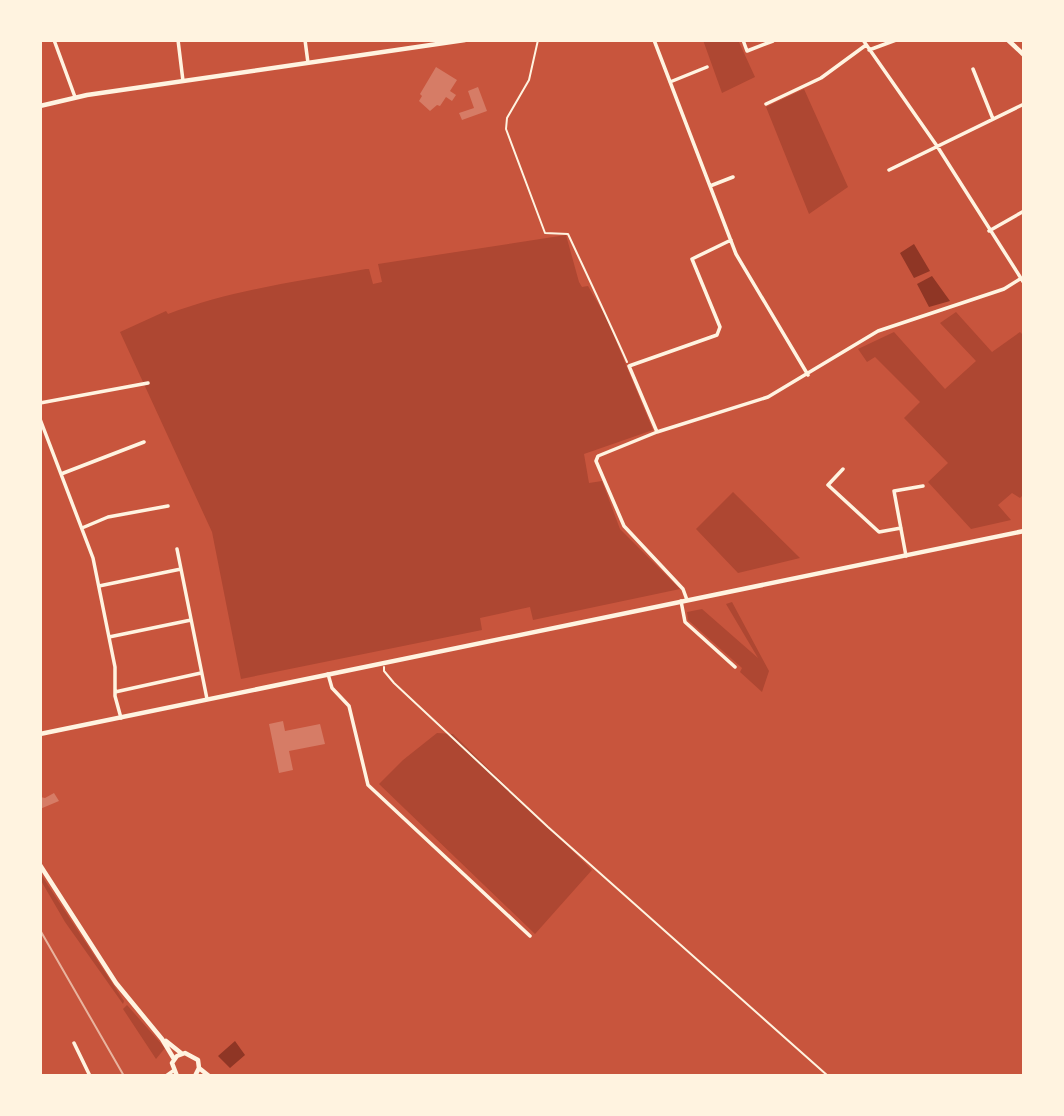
<svg xmlns="http://www.w3.org/2000/svg" width="1064" height="1116" font-family="'Fira Sans Condensed',sans-serif">
<style>
.green{fill:#ae4732}
.water{fill:#8f3625}
.building{fill:#d67c66}
.lines{fill:none;stroke-linecap:round;stroke-linejoin:round}
.path{stroke:#fff3e0;stroke-width:2}
.minor{stroke:#fff3e0;stroke-width:3.5}
.tertiary{stroke:#fff3e0;stroke-width:4.5}
.secondary{stroke:#fff3e0;stroke-width:4.5}
.rail{stroke:#e9b49f;stroke-width:2}
</style>
<rect width="100%" height="100%" fill="#c8553d"/>
<path class="green" d="M703,40H738L755,77L722,93Z
M804,89L848,187L809,214L766,107Z
M566,235L579,282L582,287L588,286L606,317L653,430L584,454L589,483L602,481L620,529L680,589L533,620L530,607L480,618L482,630L241,679L212,532L120,332L166,311L168,314C231,290 300,281 366,269H369L373,284L382,282L378,264Z
M956,312L992,352L1020,332L1024,336V494L1020,498L1012,493L998,505L1011,520L971,529L928,482L948,463L904,418L920,402L875,357L867,362L858,349L894,332L945,389L976,361L940,323Z
M733,492L800,558L738,573L696,529Z
M732,602L769,671L762,692L740,672L742,668L688,620L687,612L702,609L758,658L726,604Z
M437,733L453,734L592,870L535,934L379,784L403,760Z
M40,873L124,1001L123,1004L65,922L40,879Z
M127,1005L165,1048L156,1059L123,1009Z"/>
<path class="water" d="M914,244L930,271L914,278L900,253Z
M932,276L950,301L929,307L917,284Z
M235,1041L245,1055L230,1068L218,1056Z"/>
<path class="building" d="M436,67L457,80L450,91L456,95L452,101L446,97L440,106L437,105L430,111L419,101L422,96L420,94Z
M478,87L487,111L462,120L459,113L474,108L468,91Z
M283,721L285,731L320,724L325,744L289,751L293,770L279,773L269,724Z
M54,793L59,801L40,809V797L45,798Z"/>
<g class="lines">
<path class="path" d="M538,40L529,80L507,118L506,129L545,233L568,234C588,277 608,319 627,362
M384,667V671L394,683L548,827L828,1076"/>
<path class="minor" d="M54,40L75,97
M178,40L183,81
M305,40L308,63
M654,40L736,254L808,375
M743,40L747,51L773,41
M863,40L937,146L1024,283
M869,50L896,40
M973,69L993,119
M670,82L707,67
M766,104L821,78L866,45
M889,170L1024,104
M710,186L733,177
M989,231L1024,211
M40,403L148,383
M40,419L93,558L115,667V696L121,718
M657,432L629,366L717,335L720,327L692,259L731,240
M843,469L828,485L879,532L901,528
M61,474L144,442
M82,528L108,517L168,506
M177,549L207,699
M906,556L894,491L923,486
M99,586L181,569
M687,600L683,589L624,526L596,461L598,456L657,432L768,397L878,331L1004,289L1020,279
M681,601L685,622L735,667
M109,637L191,620
M328,674L332,688L349,706L368,785L530,936
M115,692L201,673
M74,1043L90,1076
M166,1076L173,1071"/>
<path class="tertiary" d="M1008,40L1024,55
M1023,40L1024,41
M40,106L87,95L465,40"/>
<path class="secondary" d="M40,734L1024,531
M40,865L116,983L162,1039L174,1059
M166,1041L181,1053
M199,1068L209,1076
M177,1076L172,1063L177,1056L185,1053L198,1060L199,1068L195,1076"/>
<path class="rail" d="M40,930L124,1076"/>
</g>
<rect width="1064" height="1116" fill="none" stroke="#fff3e0" stroke-width="84"/>
</svg>
